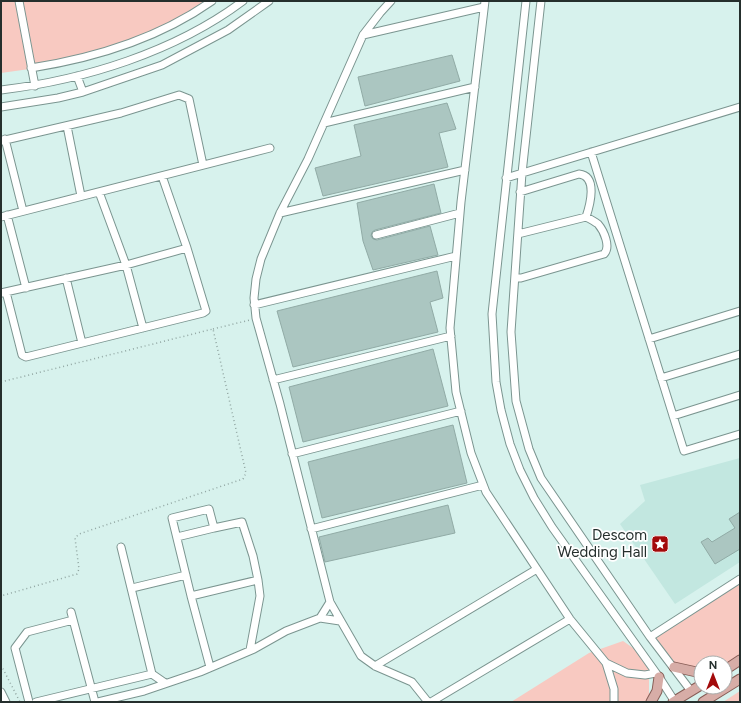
<svg xmlns="http://www.w3.org/2000/svg" width="741" height="703" font-family="Figtree,sans-serif">
<style>
.built{fill:#c2e7e0}
.green{fill:#f8c9c1}
.building{fill:#abc6c1;stroke:#91aba6}
.lines{fill:none;stroke-linecap:round;stroke-linejoin:round}
.minor-casing{stroke:#7b9590;stroke-width:9}
.major-casing{stroke:#875d56;stroke-width:11}
.path{stroke:#91a6a2;stroke-width:1.5;stroke-dasharray:1 3;stroke-linecap:butt}
.minor{stroke:#fff;stroke-width:7}
.major{stroke:#d7ada7;stroke-width:9}
.labels{text-anchor:middle;stroke-width:3.5;stroke-linejoin:round;paint-order:stroke}
.poi-label{font-size:15px;fill:#252f2d;stroke:#fff;text-anchor:end}
</style>
<rect width="100%" height="100%" fill="#d7f2ed"/>
<path class="built" d="M740,458V562L675,604L620,524L645,501L640,485Z"/>
<path class="green" d="M1,1H215L160,29L58,65L1,73Z
M740,580V660L725,668V663H701V673L679,669L650,637Z
M623,641L649,659V702H511L589,653Z
M740,691V702H723Z"/>
<path class="building" d="M452,55L460,81L365,106L358,77Z
M447,103L456,129L439,133L448,167L323,196L315,168L361,156L354,125Z
M434,184L441,213L375,230L372,232L371,236L373,239L377,240L430,226L438,255L373,270L363,241L357,203Z
M437,271L443,298L430,302L438,332L293,367L277,311Z
M433,349L448,406L303,442L289,387Z
M453,425L467,483L322,518L308,462Z
M448,505L455,533L325,562L319,537Z
M740,512V549L715,564L701,542L708,538L712,542L735,528L729,519Z"/>
<g class="lines">
<defs>
<path id="minor" d="M19,1L35,86
M391,1L380,13L363,35L308,159L280,213L261,259L256,279L254,298L256,318L280,404L330,602L361,656L375,666L412,682L428,702
M485,1L461,202L450,328L456,392L471,453L486,492L570,619L606,663L627,673L645,675L656,673
M526,1L492,314L496,382L501,410L510,444L520,470L534,498L552,527L659,677L675,702
M541,1L522,173L511,332L516,401L529,449L541,478L650,637L691,691
M363,35L484,7
M31,68C95,58 158,39 212,1
M77,76L83,92
M1,90C84,80 175,52 243,1
M1,107L58,98L83,92L162,65L228,30L269,1
M324,123L475,87
M67,126L81,196
M5,139L23,211
M1,141L121,113L179,95L189,99L203,165
M591,152L684,451L740,434
M506,178L740,107
M99,192L126,265L143,328
M520,192L579,174C598,176 590,205 586,217
M280,213L465,170
M7,215L26,288
M1,217L270,148
M376,235L460,213
M66,278L82,343
M515,278H521L604,254C611,247 604,231 598,224C594,221 590,219 586,217L518,234
M6,292L22,355L26,357L203,313L206,311L187,248L162,176
M1,293L126,265L187,248
M254,305L456,256
M649,339L740,311
M661,378L740,354
M273,380L451,336
M673,416L740,395
M292,454L461,411
M311,529L483,485
M177,537L214,528
M121,547L152,674L165,683
M132,588L186,575
M191,596L210,667
M71,612L95,702
M320,618L340,621
M650,637L740,579
M250,650L260,596L258,580L191,596L172,518L209,509L214,528L242,522L253,556L258,580
M606,663L614,689V702
M375,666L537,569
M1,692L6,702
M29,702L15,648L27,632L73,620
M36,702L152,674
M98,702L144,691L200,672L254,649L286,631L320,618L330,602
M431,702L570,619"/>
<path id="major" d="M674,667L701,673
M725,670L740,660
M651,702L657,691L659,677
M673,702L701,685
M703,702L740,679"/>
</defs>
<use href="#minor" class="minor-casing"/>
<use href="#major" class="major-casing"/>
<path class="path" d="M213,329L250,320
M1,382L213,329L246,473L243,479L79,534L75,538L79,569L77,574L1,596
M1,665L20,702"/>
<use href="#minor" class="minor"/>
<use href="#major" class="major"/>
</g>
<defs>
<symbol id="sight-square" viewBox="-11 -11 22 22"><rect x="-9" y="-9" width="18" height="18" rx="4" fill="#a30a0b" stroke="#fff"/><path d="M0-6L1.8-2.2L6-1.7L2.9 1.2L3.7 5.4L0 3.3L-3.7 5.4L-2.9 1.2L-6-1.7L-1.8-2.2Z" fill="#fff"/></symbol>
</defs>
<g fill-rule="evenodd">
<use href="#sight-square" x="650" y="534" width="20" height="20"/>
</g>
<g class="labels">
<g class="poi-label">
<text x="647" y="540">Descom<tspan x="647" dy="17">Wedding Hall</tspan></text>
</g>
</g>
<rect width="741" height="703" fill="none" stroke="#252f2d" stroke-width="4"/>
<g transform="translate(713 675)"><circle r="19" fill="#ffffff" stroke="#a8acab"/>
<path d="M0-3L7 15L0 10L-7 15Z" fill="#a30a0b"/>
<text y="-6" font-size="11" font-weight="bold" text-anchor="middle" fill="#252f2d">N</text>
</g>
</svg>
